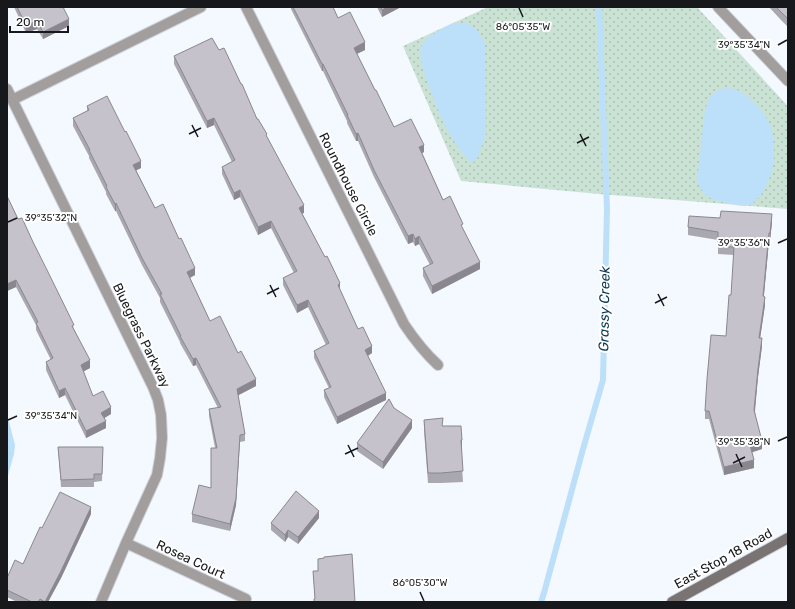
<svg xmlns="http://www.w3.org/2000/svg" width="795" height="609" font-family="Rubik,sans-serif">
<style>
.park{fill:url(#park-dots)}
.water{fill:#bce0fa}
.lines{fill:none;stroke-linecap:round;stroke-linejoin:round}
.stream{stroke:#bce0fa;stroke-width:6}
.street-casing{stroke:#d0d4db;stroke-width:12}
.secondary-casing{stroke:#d0d4db;stroke-width:12}
.street{stroke:#a39e9e;stroke-width:10}
.secondary{stroke:#7a7373;stroke-width:10}
.wall{fill:#a9a7af}
.shaded-wall{fill:#8a888e}
.building{fill:#c5c2cb;stroke:#8a888e}
.ticks{fill:none;stroke:#16181b;stroke-width:1.5}
.labels{text-anchor:middle;stroke-width:4;stroke-linejoin:round;paint-order:stroke}
.street-label{font-size:13px;fill:#16181b;stroke:#fff}
.water-label{font-size:14px;font-style:italic;fill:#0c3953;stroke:#fff}
.ticks-label{font-size:10px;text-anchor:middle;fill:#16181b;stroke:#fff;stroke-width:4;stroke-linejoin:round;paint-order:stroke}
</style>
<defs>
<pattern id="park-dots" width="8" height="8" patternUnits="userSpaceOnUse"><rect width="8" height="8" fill="#c9e2d3"/><path d="M2 2h.1M6 6h.1" fill="none" stroke="#acc1b5" stroke-width="1.8" stroke-linecap="round"/></pattern>
</defs>
<rect width="100%" height="100%" fill="#f4f8ff"/>
<path class="park" d="M488,7H697L785,103L788,107V209L599,194L461,181L403,46Z"/>
<path class="water" d="M453,23H467L477,30L485,43L486,134L477,159L474,162H470C462,152 454,143 448,131C441,117 415,60 421,47C427,35 442,29 453,23Z
M727,88C731,89 736,89 739,91C750,96 767,115 771,127C774,136 775,157 773,166C770,180 761,204 745,206C739,206 732,204 727,203C711,200 703,196 697,181L705,109L710,97L718,90Z
M7,414L15,445L14,454L7,479Z"/>
<g class="lines">
<path class="stream" d="M541,602L544,593L583,449L603,380L607,209L599,7"/>
<defs>
<path id="street" d="M246,7L404,324C414,339 425,353 438,365
M718,7L788,81
M7,89L153,387L158,400L161,415L162,438L160,458L157,475L126,543L101,602
M12,100L201,7
M126,543L246,599"/>
<path id="secondary" d="M672,602L788,538"/>
</defs>
<use href="#street" class="street-casing"/>
<use href="#secondary" class="secondary-casing"/>
<use href="#street" class="street"/>
<use href="#secondary" class="secondary"/>
</g>
<path class="wall" d="M14,7H63L69,26L43,39L37,29L26,33Z
M291,7H333L338,18L365,50L357,54L375,90L394,127L424,152L422,153L443,200L463,229L480,269L432,294L423,276V268L430,265L419,244L415,246L413,242L408,244L374,177L358,141H356L347,123V121L323,71H322L291,9Z
M377,7H401L382,17Z
M769,7H788V27L781,20Z
M174,56L257,119L267,137L304,213H302L340,290L358,329L372,353L368,356L386,400L337,424L324,397V390L329,388L314,358V351L326,345L308,307L297,313L283,285V278L294,273L271,228L258,235L240,197L234,200L222,174V167L232,162L214,125L207,128L174,64Z
M87,106L141,168L136,170L155,208L195,275L190,278L210,321L238,353L256,386L238,395L245,434V441L240,442L236,505L230,531L192,522V514L211,488L215,448L209,416V409L218,408L196,365L193,366L180,343V342L160,302V298L142,265L116,211H115L106,194V192L89,158V156L73,126V118L87,111Z
M7,196L18,219L33,242L74,329L90,368L83,371L93,396L111,414L104,418L106,428L86,438L65,395L59,398L46,370V362L51,360L36,330V325L16,287L7,291Z
M772,222L770,241H769L764,296L765,305L760,338L762,346L758,377L755,412L762,449L752,452L754,468L724,475L709,419H705V411L726,336L731,295L734,255L718,254V240L688,235V227Z
M394,408L412,428L383,469L357,451V443Z
M424,420L443,426L462,450L461,451L463,482L441,483H428L424,431Z
M58,447H103L102,481L94,482V487H61Z
M91,514L61,578L48,602H17L7,597V578L23,564L42,528Z
M319,518L298,544L288,537L285,542L271,530V523Z
M313,571L355,602L315,599Z"/>
<path class="shaded-wall" d="M387,7H401L382,17V10Z
M69,19V26L43,39V32Z
M37,21V29L26,33V25Z
M365,42V50L354,55V48Z
M322,64H323V71H322Z
M214,118V125L207,128V121Z
M358,133V141H356V134Z
M424,145V152L419,155V147Z
M141,161V168L133,172V165Z
M240,190V197L234,200V193Z
M116,203V211H115V204Z
M304,205V213L299,215V208Z
M772,214V222L770,241V233Z
M271,221V228L258,235V227Z
M769,233V241L763,304V296Z
M413,234V242L408,244V236Z
M419,236V244L415,246V239Z
M480,262V269L432,294V286Z
M195,268V275L187,279V272Z
M16,280V287L7,291V284Z
M340,283V290L338,285Z
M765,297V305L759,346V338Z
M308,300V307L297,313V305Z
M762,338V346L758,377L754,418V410L758,369Z
M372,346V353L365,357V350Z
M196,358V365L193,366V359Z
M90,360V368L81,373V365Z
M256,379V386L237,396V389Z
M65,388V395L59,398V391Z
M386,393V400L337,424V417Z
M111,407V414L101,420V413Z
M412,420V428L383,469V462Z
M106,421V428L86,438V431Z
M240,435L236,505L230,531V524Z
M461,440H462V450L461,451Z
M762,441V449L750,453V445Z
M754,460V468L724,475V467Z
M91,507V514L61,578L48,602H45Z
M319,511V518L298,544V537Z
M288,530V537L285,542V535Z"/>
<path class="building" d="M17,7H63L69,19L43,32L37,21L26,25Z
M293,7H333L338,18L350,12L365,42L354,48L375,90H376L394,127L411,119L424,145L419,147L443,200L450,196L463,224L461,225L480,262L432,286L423,268L433,263L419,236L415,239L413,234L408,236L374,170L358,133L356,134L347,115H348L323,64H322Z
M381,7H387L382,10Z
M776,7H788V19Z
M212,38L219,50L224,48L241,84H242L257,119H258L267,134L266,135L295,189L304,205L299,208L325,257L327,256L340,283L338,285L358,329L363,327L372,346L365,350L386,393L337,417L324,390L331,387L314,351L329,343L308,300L297,305L283,278L297,271L271,221L258,227L240,190L234,193L222,167L235,160L214,118L207,121L174,56Z
M107,96L125,132L126,131L141,161L133,165L155,208L163,204L179,239L181,238L195,268L187,272L210,321L220,316L238,353L241,351L256,379L237,389L245,434L240,435L236,498L230,524L192,514L199,485L211,488V448H217L209,409L221,407L196,358L193,359L180,336H181L160,294H162L142,258L116,203L115,204L106,187L107,186L89,150H90L73,118L89,110L87,106Z
M7,196L18,219L22,218L33,242L49,274L74,325L72,326L90,360L81,365L93,396L103,391L111,407L101,413L106,421L86,431L65,388L59,391L46,362L53,358L36,323L38,322L16,280L7,284Z
M721,211L772,214L770,233H769L763,296L765,297L759,338H762L758,369L754,410L762,441L750,445L754,460L724,467L709,411H705L707,379L711,335L726,336L729,295H731L734,247L718,246V232L688,227L689,216L720,218Z
M389,399L394,408L412,420L383,462L357,443Z
M443,418L442,426H461L462,440H461L463,471L441,473H428L424,420Z
M58,447H103L102,474H94V479L61,480Z
M296,491L319,511L298,537L288,530L285,535L271,523Z
M60,492L91,507L61,571L45,602L40,599L38,602H32L7,590V578L15,560L23,564L40,527L42,528Z
M352,554L355,602H314V599H315L313,571H318V559L324,558V557Z"/>
<path class="ticks" d="M519,8L523,17M778,45L787,40M192,125L198,137M189,134L201,128M580,134L586,146M577,143L589,137M8,222L17,218M778,243L787,239M270,285L276,297M267,294L279,288M658,294L664,306M655,303L667,297M8,420L17,416M778,441L787,437M348,445L354,457M345,454L358,448M736,454L742,467M733,463L745,457M420,592L424,601"/>
<g class="labels">
<g class="street-label">
<text transform="translate(349 184) rotate(63)" y="5">Roundhouse Circle</text>
<text transform="translate(142 335) rotate(64)" y="5">Bluegrass Parkway</text>
<text transform="translate(723 558) rotate(-29)" y="5">East Stop 18 Road</text>
<text transform="translate(191 559) rotate(25)" y="5">Rosea Court</text>
</g>
<g class="water-label">
<text transform="translate(604 309) rotate(-89)" y="5">Grassy Creek</text>
</g>
</g>
<g class="ticks-label">
<text x="523" y="30">86°05'35"W</text>
<text x="744" y="48">39°35'34"N</text>
<text x="51" y="221">39°35'32"N</text>
<text x="744" y="246">39°35'36"N</text>
<text x="51" y="419">39°35'34"N</text>
<text x="744" y="445">39°35'38"N</text>
<text x="420" y="586">86°05'30"W</text>
</g>
<rect width="795" height="609" fill="none" stroke="#16181b" stroke-width="16"/>
<path d="M10 26v6h58v-6" fill="none" stroke="#16181b" stroke-width="2"/>
<text x="16" y="26" font-size="12" fill="#16181b" stroke="#ffffff" stroke-width="3" paint-order="stroke">20 m</text>
</svg>
